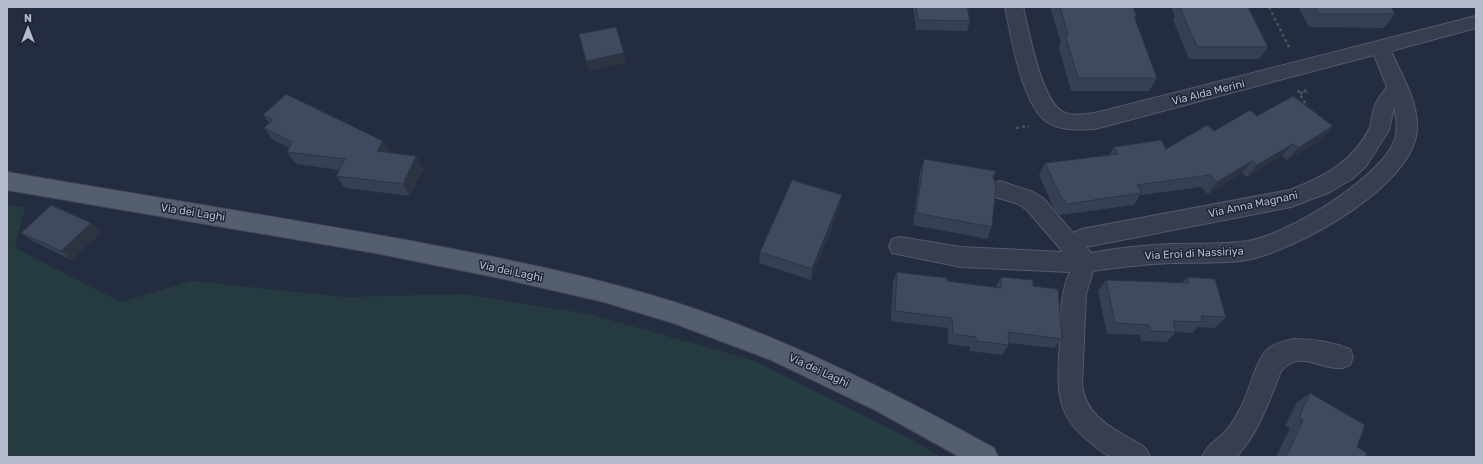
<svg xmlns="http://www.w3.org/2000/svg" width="1483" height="464" font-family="Rubik,sans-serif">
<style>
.green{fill:#253b3f}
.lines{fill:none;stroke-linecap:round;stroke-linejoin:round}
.minor-casing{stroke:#525a69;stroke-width:2}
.major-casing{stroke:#404857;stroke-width:2}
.path{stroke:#43585c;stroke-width:2.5;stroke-dasharray:3 3;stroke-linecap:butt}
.minor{fill:#373f4e;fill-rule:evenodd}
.major{fill:#555e6e;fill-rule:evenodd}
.wall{fill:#364052}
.shaded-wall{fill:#2c3442}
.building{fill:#3f4a5f;stroke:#2c3442}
.labels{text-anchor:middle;stroke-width:3;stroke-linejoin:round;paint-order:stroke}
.street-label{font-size:11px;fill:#b3bac9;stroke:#1c2433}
</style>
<rect width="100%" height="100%" fill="#232d3f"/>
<path class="green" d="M7,205L25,207L15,248L121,302L191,281L345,297L463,294L589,314L752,360L912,440L940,457H7Z"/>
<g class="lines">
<defs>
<path id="minor" d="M1005,7H1023C1029,31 1041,99 1062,111C1071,117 1085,114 1095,113L1476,16V28L1391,51C1401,74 1418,101 1417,128C1416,185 1297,250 1247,260C1223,264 1197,262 1172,263C1145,264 1119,267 1093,271L1086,294L1082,385C1086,413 1105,424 1127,437C1139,444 1145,444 1150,457C1138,457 1125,459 1113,457C1106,456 1096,447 1090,442C1052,413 1058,383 1060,340C1061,317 1060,293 1070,272L961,267L892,253L889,246L892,239L900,237L961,247L1063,252L1027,210L1018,204L992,196L989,190L992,184L1000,181L1033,192L1043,198L1073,233L1082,229L1290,190C1323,177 1353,162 1369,129C1372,123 1372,114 1374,108C1376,100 1383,93 1387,87L1374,55L1095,129C1079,130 1061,131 1047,122C1022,105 1011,36 1005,7ZM1394,107C1397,120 1399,134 1392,146C1371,183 1290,233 1248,241C1223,245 1197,243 1172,244C1145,245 1118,248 1091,253L1086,247L1291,207L1330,192L1352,179L1366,166L1389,130Z
M1294,339C1313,339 1332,342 1350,349L1353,357L1350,365C1347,366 1343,368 1341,368C1319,369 1299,349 1281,371C1269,401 1259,433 1236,457H1202C1208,443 1217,441 1226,431C1232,424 1237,415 1241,407C1250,391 1255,361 1268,349C1275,343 1285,341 1294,339Z"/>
<path id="major" d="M7,172C140,195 273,216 406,240C496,257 586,274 674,302C786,338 891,391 994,448L998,457H960L875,410L771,360L673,323L604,302L499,278L375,253L7,190Z"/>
</defs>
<use href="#minor" class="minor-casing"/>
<use href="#major" class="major-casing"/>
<path class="path" d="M1269,7L1290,49
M1298,90L1306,105
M1300,93L1306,92L1303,88
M1016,128L1029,126"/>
<use href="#minor" class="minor"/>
<use href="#major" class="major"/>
</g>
<path class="wall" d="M913,7H967L970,21L967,31L916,30Z
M1050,7H1133L1137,16L1135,19L1157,78L1149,91H1071L1059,48L1061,43Z
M1171,7H1248L1268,47L1259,59H1189L1173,20L1175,17Z
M1298,7H1391L1395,14L1384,28L1309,27Z
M263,115L390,153L416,156L423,169L410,196L345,188L336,176L340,170L296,164L287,152L289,148L273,140L264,128L269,123Z
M1257,116L1333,126L1322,139L1287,160L1282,156L1247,177L1242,173L1208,194L1201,187L1140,195L1134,205L1060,215L1054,209L1039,175L1045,163L1109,155L1114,147L1166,149Z
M924,159L993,178L992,227L987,239L913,225L920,171Z
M840,207L811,280L759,263L760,252Z
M91,223L101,232L72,260L32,241L21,233Z
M897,272L947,281L995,288L1001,277L1033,286L1062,339L1054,348L1009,343V345L1002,355L970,351V347L948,344V328L891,321L893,282Z
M1187,277L1226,317L1215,328L1198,327L1192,333L1176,332L1166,342L1141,341L1140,335L1107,334L1098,291L1106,280L1182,282Z
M1310,393L1357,447L1365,457H1276L1290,428L1285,426L1297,402Z"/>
<path class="shaded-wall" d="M624,53L626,63L588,71L586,61Z
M1333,126L1322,139L1287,160L1298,148Z
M383,141L390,153L377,151Z
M1293,144L1282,156L1247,177L1257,165Z
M416,156L423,169L410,196L403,184Z
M1252,161L1242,173L1208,194L1217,182Z
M842,195L840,207L811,280L812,269Z
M91,223L101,232L72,260L61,251Z"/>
<path class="building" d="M916,7H967L970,21L918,20Z
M1060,7H1133L1137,16H1134L1157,78H1078L1065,35H1068Z
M1183,7H1248L1268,47H1197L1180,8H1183Z
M1315,7H1391L1395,14H1319Z
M616,27L624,53L586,61L579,34Z
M286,94L383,141L377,151L416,156L403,184L336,176L345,159L287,152L292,142L264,128L273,120L263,115Z
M1293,96L1333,126L1298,148L1293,144L1257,165L1252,161L1217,182L1210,175L1137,185L1142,193L1067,204L1061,197L1045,163L1118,154L1114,147L1161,140L1166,149L1207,125L1214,131L1250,110L1257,116Z
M924,159L996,171L993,177L996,184L992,227L916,213Z
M792,180L842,195L812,269L760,252Z
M51,205L91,223L61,251L21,233Z
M897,272L947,278V281L1001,288V277L1033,280V286L1058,289L1062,339L1008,332L1009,345L976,341V337L953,334L952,318L895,311Z
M1187,277L1215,279L1226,317L1201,316L1203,322L1173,321L1176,332L1150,331L1149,325L1115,323L1106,280L1189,283Z
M1310,393L1365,425L1357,447L1367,453L1365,457H1286L1303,420L1299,417Z"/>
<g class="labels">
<g class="street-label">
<text transform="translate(1208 92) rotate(-14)" y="4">Via Alda Merini</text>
<text transform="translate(1253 204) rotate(-12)" y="4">Via Anna Magnani</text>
<text transform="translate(193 212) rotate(9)" y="4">Via dei Laghi</text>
<text transform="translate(1194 253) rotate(-3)" y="4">Via Eroi di Nassiriya</text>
<text transform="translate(511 271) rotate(12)" y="4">Via dei Laghi</text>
<text transform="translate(819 370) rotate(25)" y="4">Via dei Laghi</text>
</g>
</g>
<rect width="1483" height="464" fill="none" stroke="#b3bac9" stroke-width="16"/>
<g transform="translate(28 28)" stroke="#1c2433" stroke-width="3" paint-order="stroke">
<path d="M0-3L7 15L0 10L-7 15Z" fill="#b3bac9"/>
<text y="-6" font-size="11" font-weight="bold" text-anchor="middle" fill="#b3bac9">N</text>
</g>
</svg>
